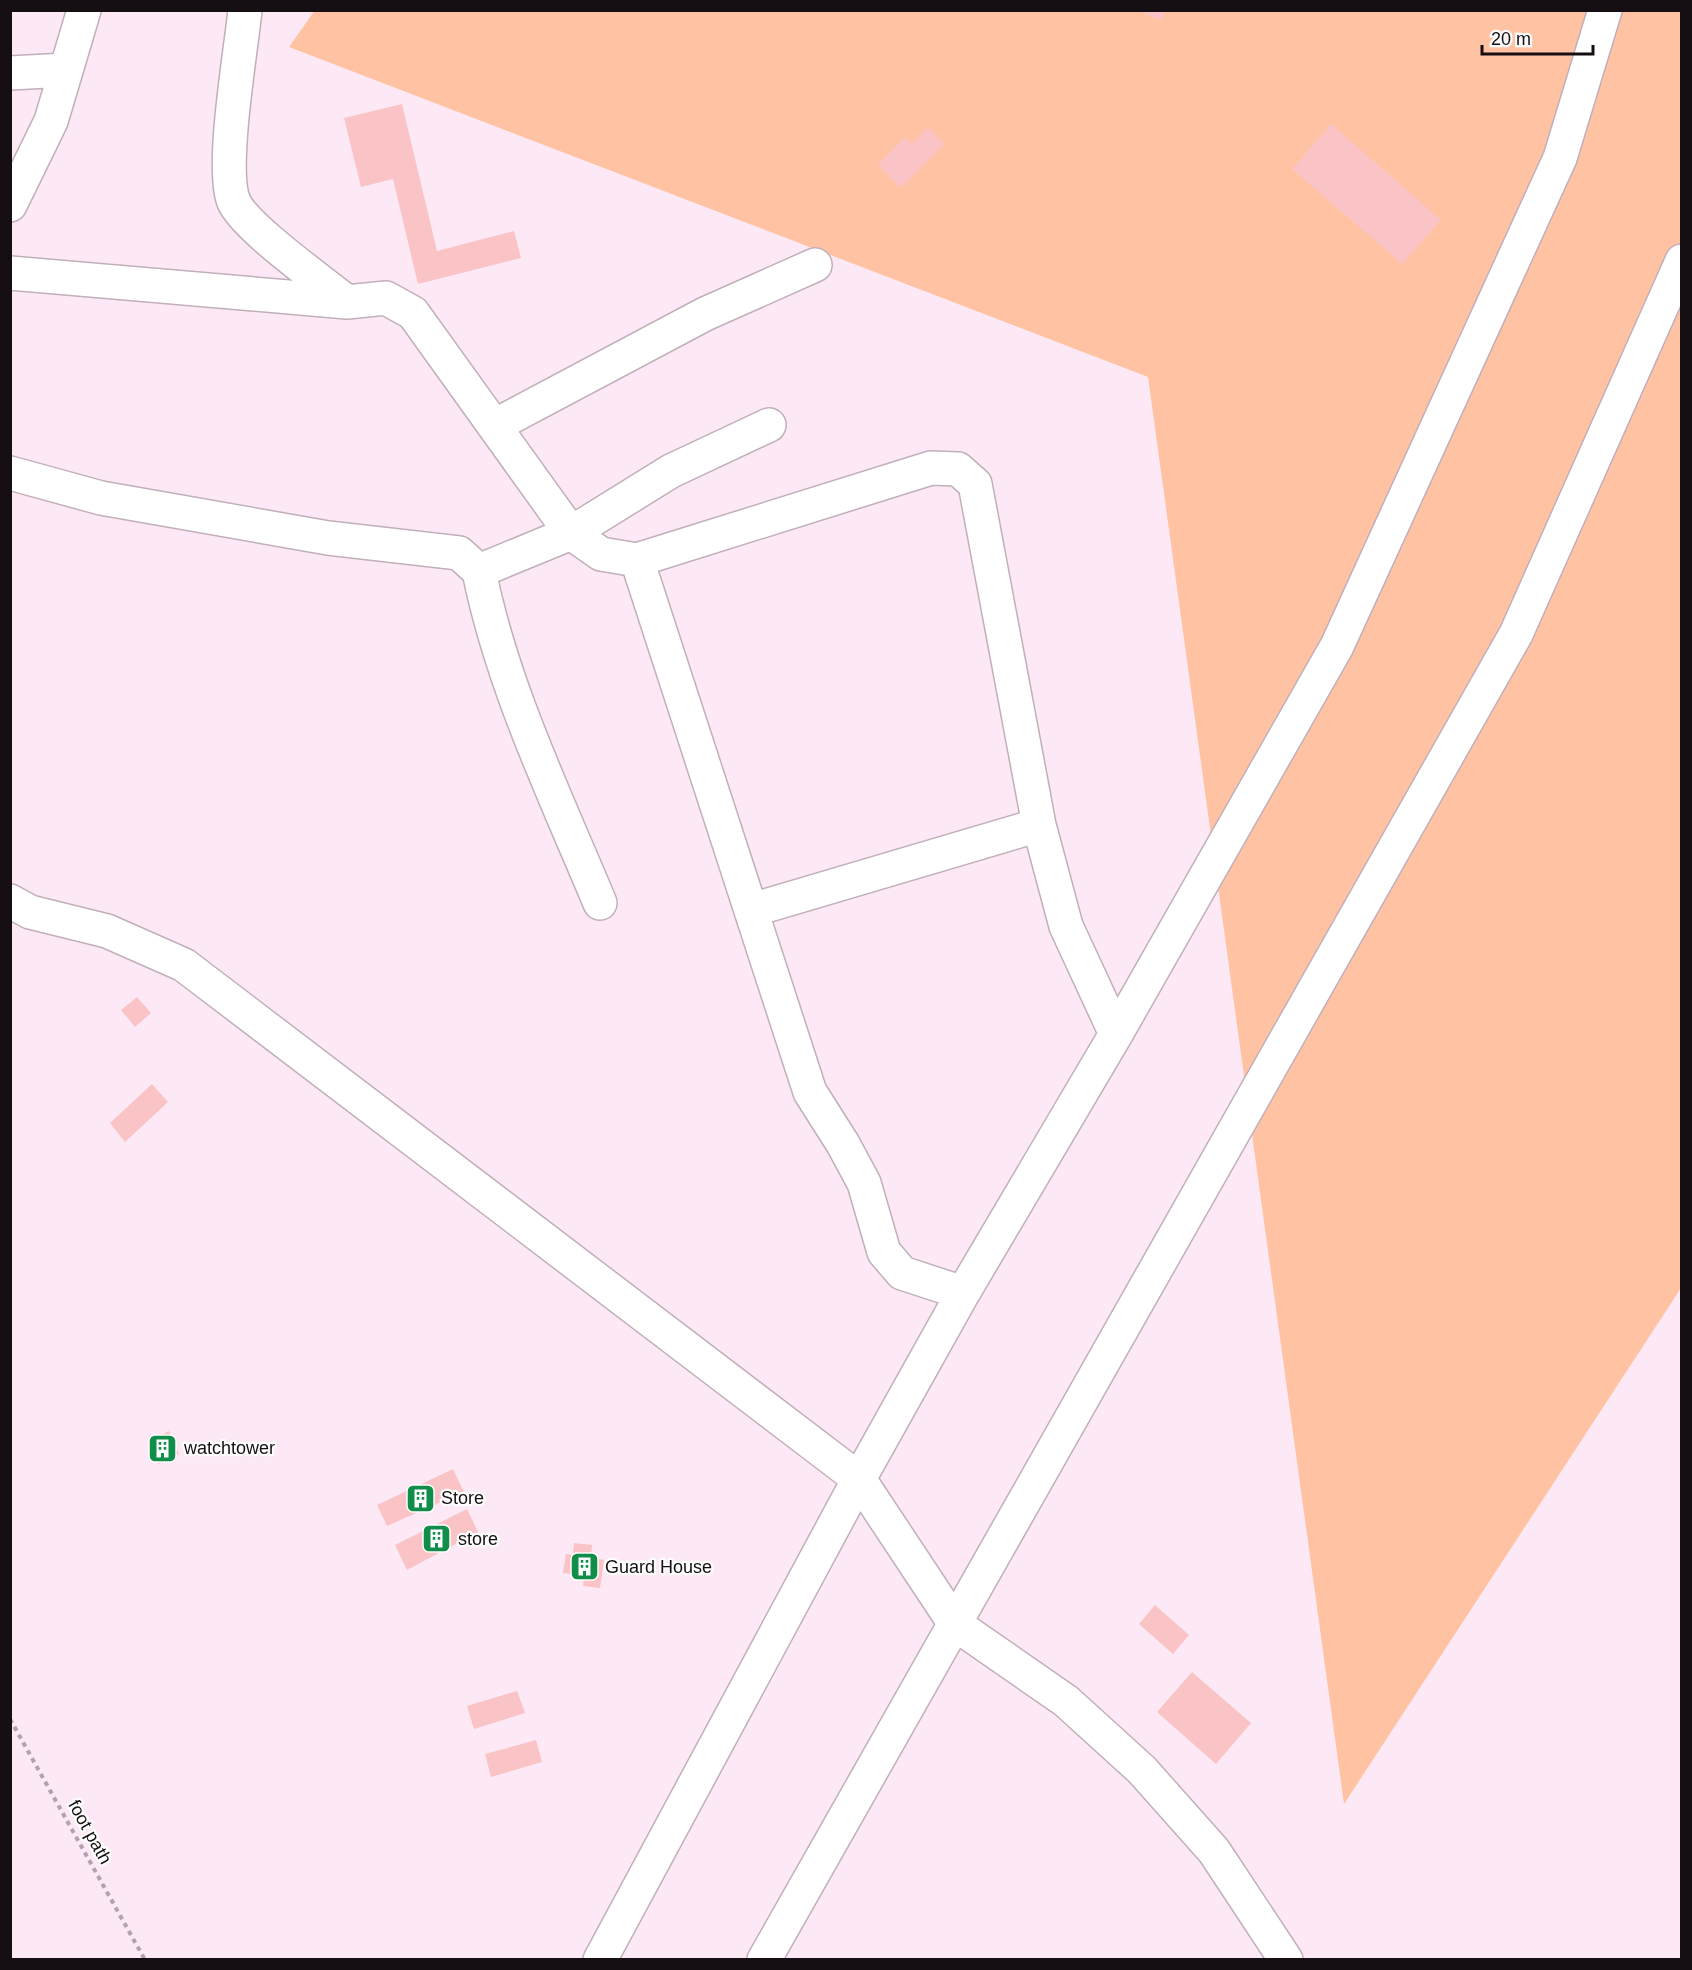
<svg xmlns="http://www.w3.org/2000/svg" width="1692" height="1970" font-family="Arial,sans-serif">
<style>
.green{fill:#ffc3a4}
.building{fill:#fac3c6}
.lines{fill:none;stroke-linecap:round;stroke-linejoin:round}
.minor-casing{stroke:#c1afba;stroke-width:36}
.path{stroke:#b1a2ab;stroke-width:4;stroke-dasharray:4.5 4.5;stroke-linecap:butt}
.minor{stroke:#fff;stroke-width:33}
.labels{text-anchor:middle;stroke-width:4.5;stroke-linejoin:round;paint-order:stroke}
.poi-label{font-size:18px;fill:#150f13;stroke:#fdfdfd;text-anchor:start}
.street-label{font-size:18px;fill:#150f13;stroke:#fdfdfd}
</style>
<rect width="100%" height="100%" fill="#fde9f5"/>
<path class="green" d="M315,10L1681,11V1288L1344,1804L1148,377L289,47Z"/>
<path class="building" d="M1138,10H1165L1161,21Z
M402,104L437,251L514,231L521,258L418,284L393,179L361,187L344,118Z
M1331,124L1441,220L1402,264L1292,169Z
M928,127L944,144L901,188L878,165L905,137L912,144Z
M137,997L151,1013L135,1027L121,1010Z
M152,1084L168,1102L125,1142L110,1123Z
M169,1431L179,1454L158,1464L148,1442Z
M453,1469L464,1492L387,1526L377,1505Z
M467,1509L478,1532L407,1570L395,1545Z
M574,1543L592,1545L591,1557L604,1560L600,1588L583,1586L584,1576L563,1573L566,1554L573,1555Z
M1155,1605L1189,1635L1173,1654L1139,1624Z
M1192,1672L1251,1723L1216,1764L1157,1712Z
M517,1691L525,1713L474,1729L467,1706Z
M536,1740L542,1762L491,1777L485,1754Z"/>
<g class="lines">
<defs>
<path id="minor" d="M245,10C241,51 220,170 234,202C246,228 321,281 347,302
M10,73L66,70
M10,205L51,121L84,10
M10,273L347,302L386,298L413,313L571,533L671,471L769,425
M496,425L705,314L815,265
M10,473L101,498L328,538L459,553L479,571L571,533L601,554L637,560L931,468L958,469L975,484L1039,825L1066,926L1116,1034
M637,560L810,1092L843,1144L864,1183L884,1252L902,1273L963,1293
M479,571C502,686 555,795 600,903
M10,901L30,912L107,931L184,965L859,1479L955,1624L1066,1701L1142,1770L1214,1851L1286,1960
M752,910L1039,825
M600,1960L859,1479L963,1293L1116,1034L1337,646L1560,158L1605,10
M764,1960L1516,634L1682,261"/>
</defs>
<use href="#minor" class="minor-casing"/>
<path class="path" d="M10,1719L145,1960"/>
<use href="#minor" class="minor"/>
</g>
<defs>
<symbol id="building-square" viewBox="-11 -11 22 22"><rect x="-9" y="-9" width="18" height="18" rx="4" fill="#0f8d49" stroke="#fdfdfd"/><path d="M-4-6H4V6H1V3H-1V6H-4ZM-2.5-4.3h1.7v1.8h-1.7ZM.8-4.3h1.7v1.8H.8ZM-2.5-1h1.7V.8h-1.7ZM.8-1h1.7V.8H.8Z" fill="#fff"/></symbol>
</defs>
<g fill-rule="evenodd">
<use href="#building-square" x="146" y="1432" width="33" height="33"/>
<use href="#building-square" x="404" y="1482" width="33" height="33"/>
<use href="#building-square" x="420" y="1522" width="33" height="33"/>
<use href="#building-square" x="568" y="1550" width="33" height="33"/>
</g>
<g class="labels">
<g class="poi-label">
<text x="184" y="1454">watchtower</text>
<text x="441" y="1504">Store</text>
<text x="458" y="1545">store</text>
<text x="605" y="1573">Guard House</text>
</g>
<g class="street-label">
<text transform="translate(90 1832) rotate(61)" y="6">foot path</text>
</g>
</g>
<rect width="1692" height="1970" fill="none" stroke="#150f13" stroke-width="24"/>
<path d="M1482 45v9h111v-9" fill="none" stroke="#150f13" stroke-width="3"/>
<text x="1491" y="45" font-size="18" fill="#150f13" stroke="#fdfdfd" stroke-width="4.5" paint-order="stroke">20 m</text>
</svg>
